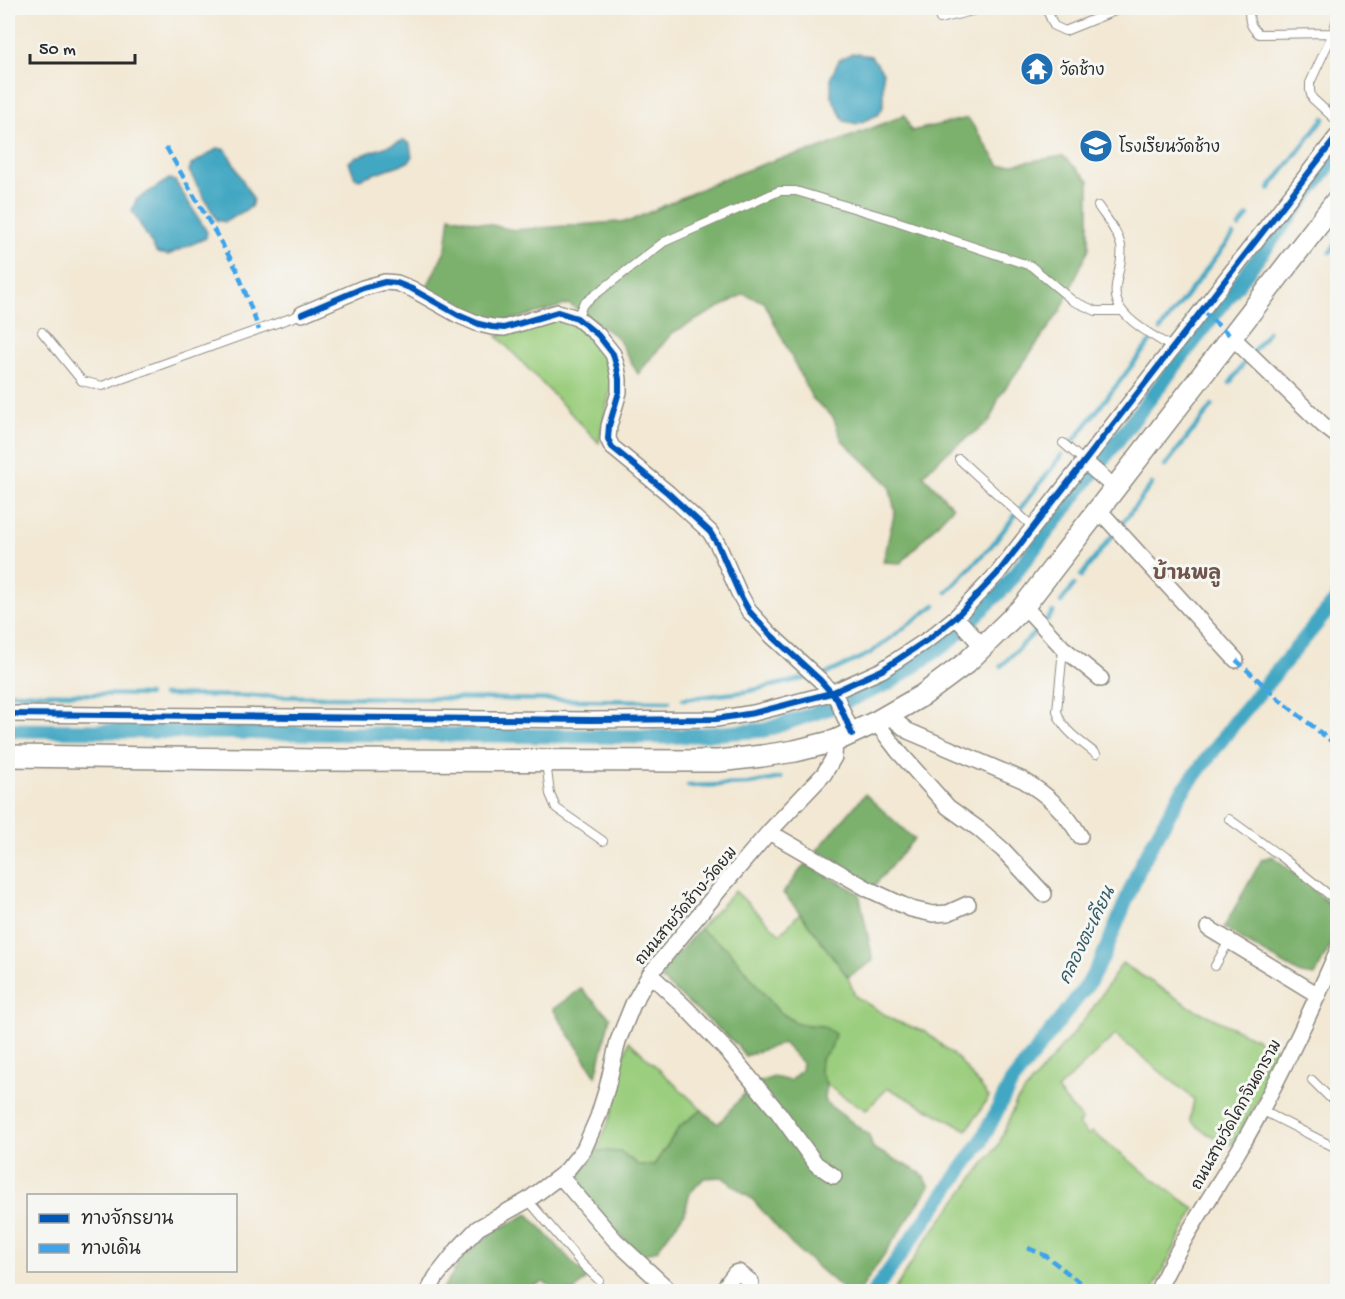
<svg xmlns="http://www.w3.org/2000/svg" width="1345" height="1299" font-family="'Gochi Hand','Playpen Sans Thai',sans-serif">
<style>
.green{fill:#9bce7e;stroke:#637c54;stroke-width:1.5}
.forest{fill:#7cb16d;stroke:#546e4c;stroke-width:1.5}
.water{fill:#43a7c3;stroke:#376977;stroke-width:1.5}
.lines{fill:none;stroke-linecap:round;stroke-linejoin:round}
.stream{stroke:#43a7c3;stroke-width:4.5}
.canal{stroke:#43a7c3;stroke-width:15}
.lane-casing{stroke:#8e8a80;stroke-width:10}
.street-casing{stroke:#8e8a80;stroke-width:18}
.secondary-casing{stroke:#8e8a80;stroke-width:24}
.lane{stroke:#fff;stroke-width:8}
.street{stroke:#fff;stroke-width:15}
.secondary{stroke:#fff;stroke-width:21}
.quiet{stroke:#3ea3eb;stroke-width:4.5;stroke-dasharray:9 4.5;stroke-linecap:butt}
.cycleway-casing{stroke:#f6f6f2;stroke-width:10}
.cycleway{stroke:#0057b8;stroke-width:6}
.labels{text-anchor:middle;stroke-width:6;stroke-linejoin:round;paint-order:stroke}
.poi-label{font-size:16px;fill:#2b2b2b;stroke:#f6f6f2;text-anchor:start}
.street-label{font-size:16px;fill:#2b2b2b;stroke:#f6f6f2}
.water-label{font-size:18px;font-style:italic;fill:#355d68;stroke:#f6f6f2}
.quarter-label{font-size:20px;font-weight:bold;fill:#71554c;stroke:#f6f6f2}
</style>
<rect width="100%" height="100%" fill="#f6f6f2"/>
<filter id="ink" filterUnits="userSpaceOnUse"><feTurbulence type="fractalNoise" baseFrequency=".0167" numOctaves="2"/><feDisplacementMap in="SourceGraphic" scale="12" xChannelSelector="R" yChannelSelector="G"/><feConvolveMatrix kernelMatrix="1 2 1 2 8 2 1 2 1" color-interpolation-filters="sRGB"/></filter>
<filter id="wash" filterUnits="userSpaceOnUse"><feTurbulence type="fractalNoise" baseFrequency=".008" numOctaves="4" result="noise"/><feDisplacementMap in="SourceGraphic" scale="24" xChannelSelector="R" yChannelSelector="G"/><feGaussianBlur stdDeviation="1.35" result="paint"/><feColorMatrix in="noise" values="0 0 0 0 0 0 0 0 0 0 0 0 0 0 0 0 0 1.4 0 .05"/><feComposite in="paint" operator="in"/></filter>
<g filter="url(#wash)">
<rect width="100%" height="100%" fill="#f2e8d4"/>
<path class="green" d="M557,319L580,328L607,360L612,381L599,443L497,336Z
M735,891L780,934L800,913L848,977L855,996L895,1021L926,1032L959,1060L989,1097L967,1130L888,1088L866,1110C850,1100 810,1083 821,1059C823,1055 828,1051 831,1048L823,1026L798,1024L778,1011L728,949L699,929Z
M1122,963L1192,1008L1281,1051L1255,1106L1232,1145L1204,1132L1190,1120L1194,1099L1115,1035L1057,1090L1082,1120L1078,1124L1088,1135L1092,1132L1148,1175L1195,1209L1152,1291L893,1292L924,1243L999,1144L1016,1102L1089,1014Z
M629,1041L702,1110L681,1125L654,1165H638L621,1152L597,1151L613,1110L621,1066Z"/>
<path class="forest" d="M905,115L911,131L968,118L1000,166L1063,156L1089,180V248L1061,310L999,397L990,421L945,454L923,475L953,507L901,563L883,562L895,511L889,485L842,440L833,417L812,398L764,302L744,294L672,333L638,374L617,337L569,304L501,323L477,319L425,291L446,248L450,216L514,230L630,221L723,179L777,159L816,150Z
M865,794L914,839L873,887L814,854Z
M1273,856L1337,910V931L1315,976L1301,974L1247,943L1224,927L1262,859Z
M805,864L859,893L873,961L848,977L800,913L783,893Z
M699,929L728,949L778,1011L798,1024L823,1026L835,1034L831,1048L821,1059L820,1071L826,1084L825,1102L869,1135L873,1148L921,1173L930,1186L859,1292L845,1291L792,1245L753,1200L722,1177L704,1178L690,1193L684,1214L657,1250L639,1256L576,1186L577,1176L597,1151L621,1152L638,1165H654L681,1125L702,1110L718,1124L753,1084L774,1077L790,1081L801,1070L802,1063L783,1043L745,1056L737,1045L662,980L663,970Z
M581,989L610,1017L596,1076L553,1009Z
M528,1214L587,1278L574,1291H556L544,1282L535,1285L533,1291H441L463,1258L491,1233Z"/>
<path class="water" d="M852,53L871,56L883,72V107L878,115L857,124L844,121L831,96V77L839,60Z
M404,140L410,144L412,158L408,162L359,179L355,178L349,162L354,158Z
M218,148L226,150L253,199L251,207L225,222L217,220L189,171L191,165Z
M169,179L175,181L207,232L206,238L168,255L157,253L132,211L136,200Z"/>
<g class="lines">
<path class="stream" d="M1332,108L1338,101
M1269,189L1324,118
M1239,227L1248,216
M1330,252L1338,242
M1160,330L1233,235
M1253,352L1268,332
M1230,383L1244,363
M1072,443L1150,342
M1165,466L1212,406
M1121,525L1152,484
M1081,576L1112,536
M947,592L992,545L1062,455
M1061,602L1074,585
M1045,622L1053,612
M1001,666L1037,630
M826,674L869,654L935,605
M8,693L148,695
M163,695L669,701
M683,699L744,692L807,678
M688,786L749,784L781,778"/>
<path class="canal" d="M8,730L667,737L765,730L827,709L889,683L949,642L1004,588L1338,154
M874,1292L981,1142L1011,1083L1088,984L1102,959L1142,862L1181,793L1239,717L1338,598"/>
</g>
</g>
<g filter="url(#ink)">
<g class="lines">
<defs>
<path id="lane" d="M937,8L940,19L984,8
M1046,8L1054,26L1065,31L1122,8
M1249,8C1249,20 1249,26 1259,34L1333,33L1338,15
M1333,33L1310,83V91L1312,98L1338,122
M1098,206C1106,218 1118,232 1121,246C1125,268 1107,289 1121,309C1132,325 1157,338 1173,348
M577,318L583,304L664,242L779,191H796L890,219L1031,266L1073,301L1096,311H1122
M42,332L82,381L102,386L302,314
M1063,443L1085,462
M959,459L1034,528
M1063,649L1057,711C1061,730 1082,742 1096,754
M546,762L550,794L556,808L603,841
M1229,819L1283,858L1338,902
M1215,966L1229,941
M1312,1080L1329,1097
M1261,1110L1338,1149
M528,1200L582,1264L599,1280"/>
<path id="street" d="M302,314L363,288L385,282L397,283L412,289L458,315L479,324L492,327L504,328L558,312L577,318L598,335L613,354L617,368L619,379V392L609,426L608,439L612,447L668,493L710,532L718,545L739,593L749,611L771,635L820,680L837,699L852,734
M1232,337L1323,425L1336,435
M1085,462L1115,488
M1099,510L1236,660
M1024,606L1063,648L1101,679
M956,617L983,647
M8,714L591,720L716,719L754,713L831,693L882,670L930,638L956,617L997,574L1338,135
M890,714L898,723L908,731L1023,780C1048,795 1065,811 1080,836
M876,722L898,751L948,807L980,830L1003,850L1044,894
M769,832L868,889L911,909L933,914L948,913L968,904
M1208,928L1318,995
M650,974L686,1008L730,1054L778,1112L816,1164L834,1176
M560,1176L615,1240L671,1292
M428,1292L436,1277L458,1249L478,1228L528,1200L560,1176L567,1170L584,1149L598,1117L607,1088L618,1041L633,1004L650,974L720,889L769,832L824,774L834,757L835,741
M721,1292L735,1273L738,1272L751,1282
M1157,1292C1180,1242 1211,1197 1239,1150C1277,1085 1308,1018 1338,950"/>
<path id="secondary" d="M8,756L318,760L718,761L762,756L795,751L835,741L876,722L923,695L966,663L1024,606L1338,199"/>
</defs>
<use href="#lane" class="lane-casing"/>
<use href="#street" class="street-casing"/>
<use href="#secondary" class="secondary-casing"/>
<use href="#lane" class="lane"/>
<use href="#street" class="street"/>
<use href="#secondary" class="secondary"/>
<path class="quiet" d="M166,147L237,270L259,330
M1202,311L1232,337
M1336,435L1338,437
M1236,660L1280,700L1331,741
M1028,1248L1046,1256L1092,1292"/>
<defs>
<path id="cycleway" d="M302,314L363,288L385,282L397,283L412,289L458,315L479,324L492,327L504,328L558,312L577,318L598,335L613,354L617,368L619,379V392L609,426L608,439L612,447L668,493L710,532L718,545L739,593L749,611L771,635L820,680L837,699L852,734
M8,714L591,720L716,719L754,713L831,693L882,670L930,638L956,617L997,574L1338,135"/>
</defs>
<use href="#cycleway" class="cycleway-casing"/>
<use href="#cycleway" class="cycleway"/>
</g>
</g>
<defs>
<symbol id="temple-disc" viewBox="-11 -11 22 22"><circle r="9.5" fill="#1f6fb2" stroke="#f6f6f2"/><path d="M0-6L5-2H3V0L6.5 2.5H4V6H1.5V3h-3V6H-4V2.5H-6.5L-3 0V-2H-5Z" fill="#fff"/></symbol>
<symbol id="school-disc" viewBox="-11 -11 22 22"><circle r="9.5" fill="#1f6fb2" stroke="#f6f6f2"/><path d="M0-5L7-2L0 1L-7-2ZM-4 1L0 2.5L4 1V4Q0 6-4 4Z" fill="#fff"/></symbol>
</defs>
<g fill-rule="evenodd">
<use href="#temple-disc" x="1018" y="50" width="38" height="38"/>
<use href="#school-disc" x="1077" y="127" width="38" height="38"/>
</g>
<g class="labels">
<g class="poi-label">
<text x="1060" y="75">วัดช้าง</text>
<text x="1119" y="152">โรงเรียนวัดช้าง</text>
</g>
<g class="street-label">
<text transform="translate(685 905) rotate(-50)" y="6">ถนนสายวัดช้าง-วัดยม</text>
<text transform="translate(1235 1114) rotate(-61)" y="6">ถนนสายวัดโคกจินดาราม</text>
</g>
<g class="water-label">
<text transform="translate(1086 935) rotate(-64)" y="6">คลองตะเคียน</text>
</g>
<g class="quarter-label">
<text x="1187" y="579">บ้านพลู</text>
</g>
</g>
<rect width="1345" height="1299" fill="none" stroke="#f6f6f2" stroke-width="30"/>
<rect x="27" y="1194" width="210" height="78" fill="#f6f6f2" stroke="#a5a5a2" stroke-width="1.5"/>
<rect x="39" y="1214" width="30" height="9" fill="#0057b8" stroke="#a5a5a2" stroke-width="1.5"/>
<text x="81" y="1224" font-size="18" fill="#2b2b2b">ทางจักรยาน</text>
<rect x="39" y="1244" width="30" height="9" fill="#3ea3eb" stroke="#a5a5a2" stroke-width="1.5"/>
<text x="81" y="1254" font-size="18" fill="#2b2b2b">ทางเดิน</text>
<path d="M30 54v9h105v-9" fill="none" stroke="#2b2b2b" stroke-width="3"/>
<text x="39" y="54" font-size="18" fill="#2b2b2b" stroke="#f6f6f2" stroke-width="4.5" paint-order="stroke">50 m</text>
</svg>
